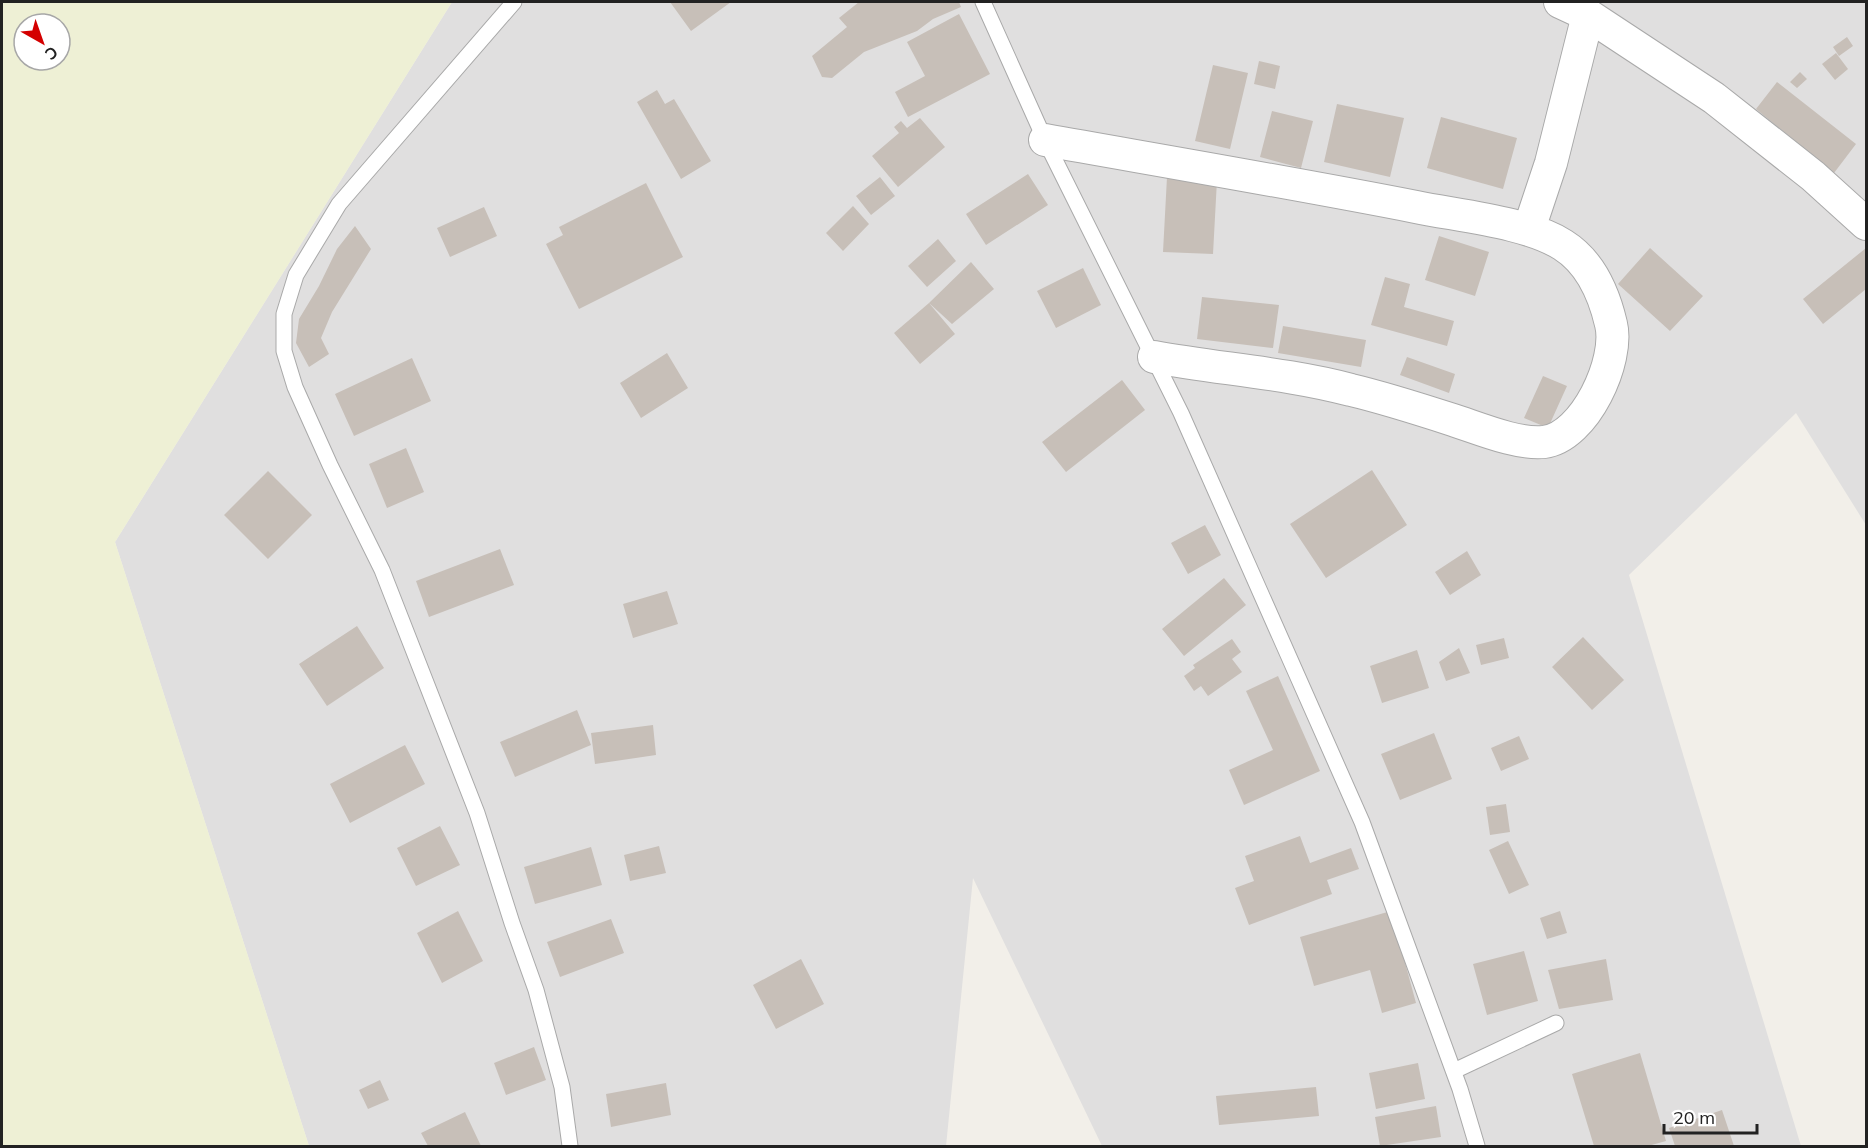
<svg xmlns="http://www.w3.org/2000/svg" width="1868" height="1148" font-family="Mulish,sans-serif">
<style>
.residential{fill:#e0dfdf}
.farmland{fill:#eef0d5;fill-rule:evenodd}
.building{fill:#c7bfb8}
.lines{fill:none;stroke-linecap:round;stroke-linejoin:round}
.service-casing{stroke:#a9a9a9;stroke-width:17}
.minor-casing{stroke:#a9a9a9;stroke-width:34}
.service{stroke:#fff;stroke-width:15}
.minor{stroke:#fff;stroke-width:32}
</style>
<rect width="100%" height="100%" fill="#f2efe9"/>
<path class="residential" d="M452,2H1866V525L1796,413L1629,575L1801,1146H1102L973,878L946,1146H309L115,542Z"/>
<path class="farmland" d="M2,2H452L115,542L309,1146H2ZM24,24H60V60H24Z"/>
<path class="building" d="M670,2H731L691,31Z
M859,2H959L961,7L933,19L917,31L864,52L832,78L822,77L812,56L847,27L839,18Z
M959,14L990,74L908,117L895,92L925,76L907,42Z
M1847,37L1853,46L1839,56L1833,47Z
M1836,53L1848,69L1835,80L1822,64Z
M1259,61L1280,66L1275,89L1254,84Z
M1213,65L1248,73L1230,149L1195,141Z
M1800,72L1807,79L1797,88L1790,82Z
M1777,82L1856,144L1834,173L1756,109Z
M657,90L665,104L674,99L711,161L681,179L637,102Z
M1337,104L1404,118L1390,177L1324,162Z
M1272,111L1313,121L1301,168L1260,157Z
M1441,117L1517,138L1503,189L1427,168Z
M920,118L945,147L898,187L872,156L899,133L894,127L901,121L907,128Z
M1028,174L1048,205L986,245L966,214Z
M880,177L895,196L871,215L856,196Z
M1167,177L1217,180L1213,254L1163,252Z
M646,183L683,257L579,309L546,244L563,235L559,227Z
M853,206L869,224L843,251L826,233Z
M484,207L497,236L450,257L437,228Z
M355,226L371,249L332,312L321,338L329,354L309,367L296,343L299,319L319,286L337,249Z
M1439,236L1489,252L1475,296L1425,280Z
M938,239L956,261L927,287L908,266Z
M1650,248L1703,296L1670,331L1618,284Z
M1866,248V289L1823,324L1803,299Z
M971,262L994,289L952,324L929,303Z
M1083,268L1101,305L1056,328L1037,291Z
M1385,277L1410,284L1404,307L1454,321L1447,346L1371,325Z
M1202,297L1279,305L1273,348L1197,339Z
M929,303L955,334L920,364L894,333Z
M1283,326L1366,340L1361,367L1278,353Z
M667,353L688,388L641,418L620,383Z
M1407,357L1455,374L1449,393L1400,375Z
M412,358L431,401L354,436L335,394Z
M1543,376L1567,386L1548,428L1524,418Z
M1122,380L1145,410L1066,472L1042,442Z
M406,448L424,492L387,508L369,464Z
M1372,470L1407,525L1326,578L1290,524Z
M268,471L312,515L268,559L224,515Z
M1205,525L1221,555L1188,574L1171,543Z
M500,549L514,585L429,617L416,581Z
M1467,551L1481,575L1450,595L1435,572Z
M1224,578L1246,605L1184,656L1162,629Z
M667,591L678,624L633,638L623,604Z
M357,626L384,668L327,706L299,664Z
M1583,637L1624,680L1592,710L1552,667Z
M1504,638L1509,658L1481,665L1476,645Z
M1232,639L1241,652L1232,659L1242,672L1208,696L1201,686L1194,691L1184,676L1195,668L1193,665Z
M1459,648L1470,673L1446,681L1439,662Z
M1417,650L1429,688L1382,703L1370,666Z
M1278,676L1320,771L1244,805L1229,770L1273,750L1246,691Z
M577,710L591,745L515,777L500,742Z
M653,725L656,755L595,764L591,733Z
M1434,733L1452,779L1400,800L1381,754Z
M1519,736L1529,759L1501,771L1491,748Z
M405,745L425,784L350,823L330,784Z
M1506,804L1510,832L1490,835L1486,807Z
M440,826L460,865L416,886L397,848Z
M1300,836L1310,863L1351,848L1359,869L1327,880L1332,894L1249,925L1235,888L1254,881L1245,856Z
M1508,841L1529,885L1509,894L1489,850Z
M659,846L666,873L630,881L624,855Z
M591,847L602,885L535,904L524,867Z
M458,911L483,961L442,983L417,933Z
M1391,911L1416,1003L1382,1013L1370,970L1314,986L1300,937Z
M1560,911L1567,933L1547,939L1540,918Z
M611,919L624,953L560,977L547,942Z
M1524,951L1538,1001L1487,1015L1473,964Z
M801,959L824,1004L776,1029L753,985Z
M1606,959L1613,1000L1559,1009L1548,970Z
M534,1047L546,1080L506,1095L494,1063Z
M1640,1053L1666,1141L1648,1146H1594L1572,1074Z
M1418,1063L1425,1099L1376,1109L1369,1073Z
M380,1080L389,1100L368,1109L359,1090Z
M666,1083L671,1115L611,1127L606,1094Z
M1316,1087L1319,1116L1219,1125L1216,1096Z
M1436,1106L1441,1137L1380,1146L1375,1117Z
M1722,1110L1734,1146H1675L1669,1128Z
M465,1112L481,1146H428L421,1133Z"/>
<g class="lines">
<defs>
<path id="service" d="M514,2L339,204L296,275L284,314V351L295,387L330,465L382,570L477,813L512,923L536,990L562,1087L570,1146
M983,2L1045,140L1181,413L1362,822L1460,1089L1477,1146
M1454,1071L1556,1023"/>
<path id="minor" d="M1560,2L1588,15L1714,98L1813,176L1866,224
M1045,140C1169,162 1293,183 1416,207C1459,216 1527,222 1563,245C1590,262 1604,294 1611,324C1620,360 1585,437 1544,442C1518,445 1478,428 1453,420C1419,409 1385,398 1351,390C1287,373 1219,369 1154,357
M1529,229L1551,163L1588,15"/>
</defs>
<use href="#service" class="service-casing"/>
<use href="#minor" class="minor-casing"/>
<use href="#service" class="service"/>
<use href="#minor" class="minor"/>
</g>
<rect width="1868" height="1148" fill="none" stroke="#222222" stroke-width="6"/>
<g transform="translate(42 42) rotate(140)"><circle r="28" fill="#ffffff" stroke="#a7a7a7" stroke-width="1.5"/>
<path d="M0-4.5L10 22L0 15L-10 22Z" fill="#d40000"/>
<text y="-9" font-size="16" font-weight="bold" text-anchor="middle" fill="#222222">С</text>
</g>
<path d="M1664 1124v9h93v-9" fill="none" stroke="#222222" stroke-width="3"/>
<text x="1673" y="1124" font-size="18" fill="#222222" stroke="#ffffff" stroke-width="4.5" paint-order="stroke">20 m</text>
</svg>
